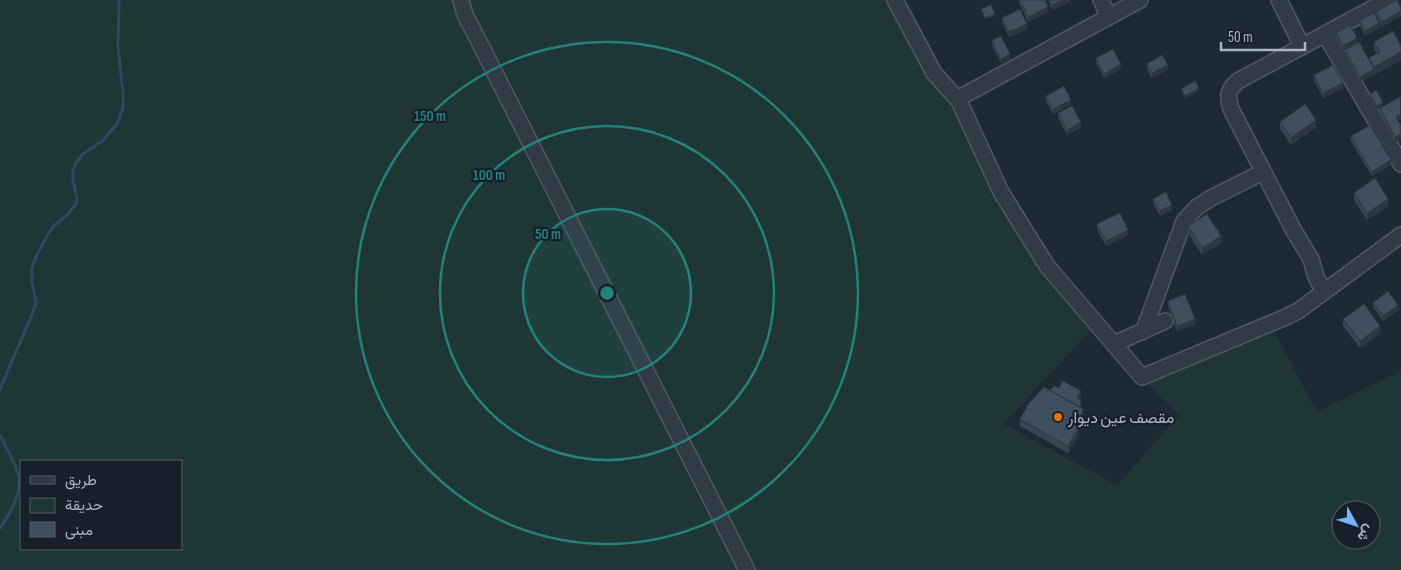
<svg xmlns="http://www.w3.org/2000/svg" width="1401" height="570" font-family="'Sofia Sans Condensed',Vazirmatn,sans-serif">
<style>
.green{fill:#1f3637;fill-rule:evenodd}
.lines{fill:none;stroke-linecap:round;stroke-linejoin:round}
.stream{stroke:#2f475f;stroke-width:3}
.minor-casing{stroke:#4e5965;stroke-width:18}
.minor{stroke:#313b46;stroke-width:15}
.wall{fill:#374451}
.shaded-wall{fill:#2d3742}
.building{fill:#404f5e;stroke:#2d3742}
.ring{fill:none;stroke:#26807b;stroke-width:2.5}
.food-dot{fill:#e8710a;stroke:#17202a;stroke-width:2}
.labels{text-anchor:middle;stroke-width:4.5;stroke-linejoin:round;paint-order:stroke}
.poi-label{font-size:16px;fill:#aab6c4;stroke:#17202a;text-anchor:start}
.centre{fill:#26807b;stroke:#17202a;stroke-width:2.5}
.ring-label{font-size:15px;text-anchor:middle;font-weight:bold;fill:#26807b;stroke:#17202a;stroke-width:4.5;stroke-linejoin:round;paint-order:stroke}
</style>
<rect width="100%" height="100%" fill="#1d2a36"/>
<path class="green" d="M0,0H895L1001,192L1097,324L1003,424L1117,485L1179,416L1142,377L1270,324L1317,412L1401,371V570H0ZM21,461H181V549H21ZM1341,510H1371V540H1341Z"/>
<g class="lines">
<path class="stream" d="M0,389L33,312L36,302L32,282V268L36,257L48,234L54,226L68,214L76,204L77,198L73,180V171L76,163L82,155L103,140L117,124L123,107V93L118,47L119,0
M0,435C6,447 17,466 19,478C21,494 9,516 0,528"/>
<defs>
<path id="minor" d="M461,0L465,15L471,26L747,570
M895,0L934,73L959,101L1001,192L1047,266L1142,377L1286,317L1298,311L1401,235
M1101,0L1109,17
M1279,0L1302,46
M1325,34L1401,164
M957,99L1140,0
M1324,292L1316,277L1311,259L1294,231L1231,109C1227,96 1228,89 1238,81L1388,0
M1144,330L1184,221L1197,207L1211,198L1263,172
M1114,344L1165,321"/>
</defs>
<use href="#minor" class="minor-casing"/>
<use href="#minor" class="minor"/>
</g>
<path class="wall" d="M1019,0H1045L1048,12L1028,22L1019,3Z
M1048,0H1070V2L1052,10Z
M1397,0L1382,27L1376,16V12Z
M1002,18L1027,29L1009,37L1002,22Z
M1360,20L1379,28L1365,36L1360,25Z
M1336,33L1357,43L1369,60V58L1377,54L1374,49V42L1401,46V60L1360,82L1345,54V50L1343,51L1336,38Z
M992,40L1010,59L1001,63L992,45Z
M1096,58L1121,69L1104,78L1096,62Z
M1147,64L1168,69L1152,78L1147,69Z
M1314,75L1343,88L1323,98L1314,80Z
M1370,94L1383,105L1376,109L1370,96Z
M1046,96L1071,104L1053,114L1046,101Z
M1401,98V119L1398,120L1395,142L1380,113V108Z
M1058,113L1081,127L1067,135L1058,118Z
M1280,122L1316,127L1291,145L1280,129Z
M1351,136L1391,165L1372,176L1351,141Z
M1354,193L1388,206L1367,220L1354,200Z
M1153,199L1172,210L1160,216L1153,203Z
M1097,224L1128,235L1106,246L1097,229Z
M1188,226L1221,243L1202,255L1188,233Z
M1168,301L1195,324L1177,331L1168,306Z
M1373,303L1398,310L1383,321L1373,307Z
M1343,319L1380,333L1360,348L1343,326Z
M1059,388L1081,395L1079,399L1083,416L1077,437L1068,453L1020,426V419L1049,390Z"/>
<path class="shaded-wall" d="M1063,0H1070V2L1052,10V5Z
M1048,7V12L1028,22V17Z
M1401,11V16L1382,27V22Z
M995,14V16L985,20V18Z
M1379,23V28L1365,36V31Z
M1027,24V29L1009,37V32Z
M1357,38V43L1343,51V46Z
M1401,52V60L1360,82V77L1374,69V67Z
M1010,54V59L1001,63V59Z
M1121,64V69L1104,78V74Z
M1168,65V69L1152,78V73Z
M1343,83V88L1323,98V93Z
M1199,88V91L1185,99V96Z
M1071,100V104L1053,114V109Z
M1383,102V105L1376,109V106Z
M1401,114V119L1396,121V117Z
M1316,120V127L1291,145V138Z
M1081,122V127L1067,135V130Z
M1401,134V139L1395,142V137Z
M1391,160V165L1372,176V172Z
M1388,199V206L1367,220V213Z
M1172,205V210L1160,216V211Z
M1128,230V235L1106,246V241Z
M1221,236V243L1202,255V248Z
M1398,305V310L1383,321V316Z
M1195,319V324L1177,331V326Z
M1380,326V333L1360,348V341Z
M1081,391V395L1077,403V398Z
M1083,409V416L1077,437L1068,453V446Z"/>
<path class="building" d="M1020,0H1045L1048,7L1028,17Z
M1050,0H1063L1052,5Z
M1397,0L1401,8V11L1382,22L1376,12Z
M991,5L995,14L985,18L981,9Z
M1020,9L1027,24L1009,32L1002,18Z
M1374,13L1379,23L1365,31L1360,20Z
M1350,25L1357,38L1343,46L1336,33Z
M1393,31L1401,46V52L1374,67L1369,58L1380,52L1374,42Z
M1001,36L1010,54L1001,59L992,40Z
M1359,42L1374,69L1360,77L1345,50Z
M1113,49L1121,64L1104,74L1096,58Z
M1162,55L1168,65L1152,73L1147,64Z
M1333,65L1343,83L1323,93L1314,75Z
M1195,81L1199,88L1185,96L1181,89Z
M1064,86L1071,100L1053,109L1046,96Z
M1376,90L1383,102L1376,106L1370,94Z
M1400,97L1401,114L1396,117L1401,125V134L1395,137L1380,108Z
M1305,104L1316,120L1291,138L1280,122Z
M1072,106L1081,122L1067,130L1058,113Z
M1370,125L1391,160L1372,172L1351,136Z
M1375,178L1388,199L1367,213L1354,193Z
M1166,192L1172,205L1160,211L1153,199Z
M1120,213L1128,230L1106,241L1097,224Z
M1207,214L1221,236L1202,248L1188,226Z
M1388,291L1398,305L1383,316L1373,303Z
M1185,294L1195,319L1177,326L1168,301Z
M1364,304L1380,326L1360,341L1343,319Z
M1063,381L1081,391L1077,398L1081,400L1080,407L1049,390L1055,386L1059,388Z
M1044,387L1083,409L1077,430L1068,446L1020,419L1029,403Z"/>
<circle cx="607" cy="293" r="84" fill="#26807b" fill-opacity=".12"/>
<g class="ring">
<circle cx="607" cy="293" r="84"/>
<circle cx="607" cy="293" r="167"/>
<circle cx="607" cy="293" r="251"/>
</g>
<circle class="food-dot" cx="1058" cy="417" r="5"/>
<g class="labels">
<g class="poi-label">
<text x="1068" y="423">مقصف عين ديوار</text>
</g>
</g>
<circle cx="607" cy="293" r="8" class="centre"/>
<g class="ring-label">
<text x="430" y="121">150 m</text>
<text x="489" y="180">100 m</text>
<text x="548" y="239">50 m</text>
</g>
<rect x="20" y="460" width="162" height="90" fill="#17202a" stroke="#525c68"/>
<rect x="30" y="476" width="25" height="8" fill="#313b46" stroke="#525c68"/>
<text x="65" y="485" font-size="15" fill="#aab6c4">طريق</text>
<rect x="30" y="498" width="25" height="15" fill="#1f3637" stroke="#525c68"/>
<text x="65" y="510" font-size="15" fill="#aab6c4">حديقة</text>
<rect x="30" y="522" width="25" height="15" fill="#404f5e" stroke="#525c68"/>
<text x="65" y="535" font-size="15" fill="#aab6c4">مبنى</text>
<g transform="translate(1356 525) rotate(130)"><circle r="24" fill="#17202a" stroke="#525c68"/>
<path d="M0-4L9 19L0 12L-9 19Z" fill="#75b5fe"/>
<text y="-8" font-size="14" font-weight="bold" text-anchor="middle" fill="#aab6c4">ش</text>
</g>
<path d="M1221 42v8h84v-8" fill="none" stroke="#aab6c4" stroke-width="2.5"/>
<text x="1228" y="42" font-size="15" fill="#aab6c4" stroke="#17202a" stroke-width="4" paint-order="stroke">50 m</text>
</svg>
